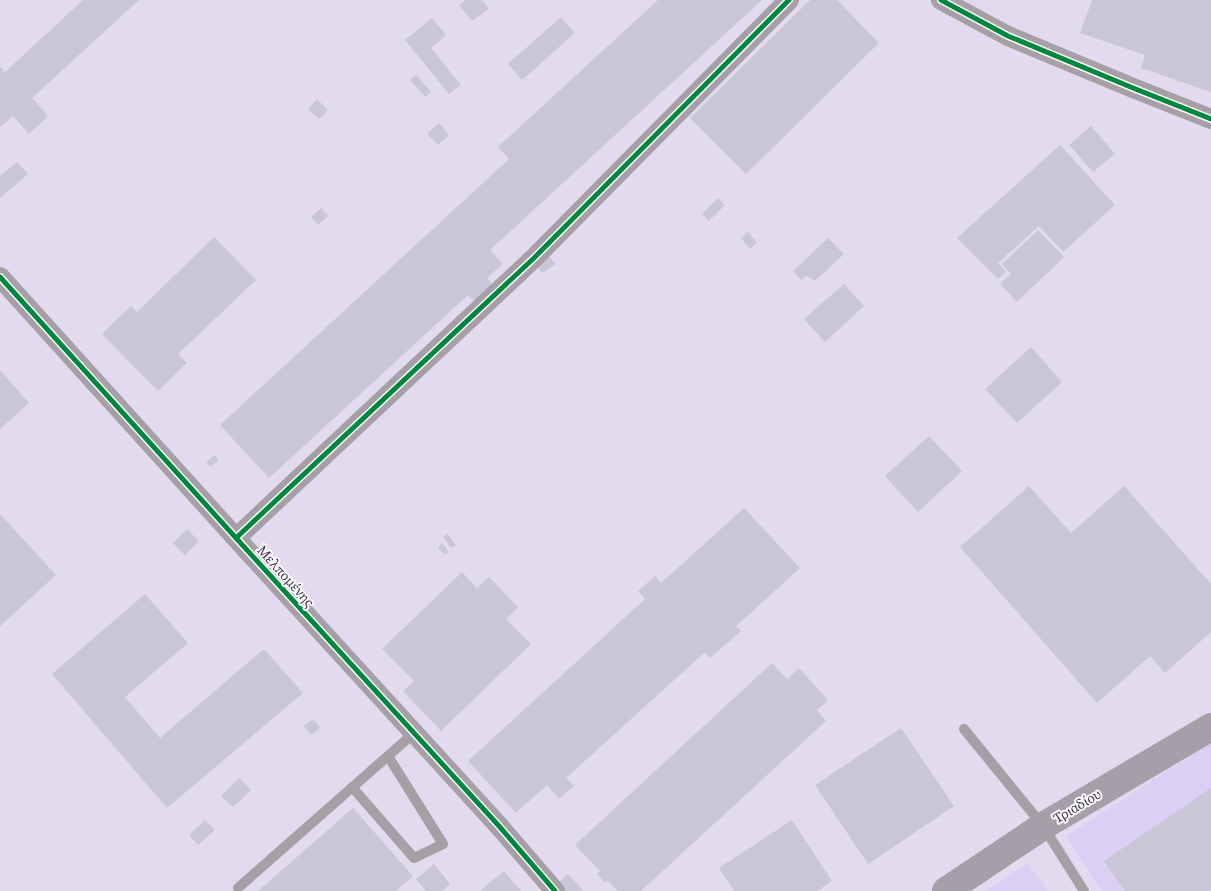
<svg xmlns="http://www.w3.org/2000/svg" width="1211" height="891" font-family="'Source Serif 4',serif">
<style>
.built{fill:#dccff6}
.building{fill:#c9c6d8}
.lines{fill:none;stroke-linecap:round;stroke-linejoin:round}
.lane{stroke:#a69fa6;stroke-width:10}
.street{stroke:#a69fa6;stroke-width:20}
.secondary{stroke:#a69ea8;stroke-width:28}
.cycleway-casing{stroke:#fcfaff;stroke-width:8}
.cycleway{stroke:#00873e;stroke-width:5}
.labels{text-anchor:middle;stroke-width:4;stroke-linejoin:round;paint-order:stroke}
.street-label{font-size:14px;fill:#393345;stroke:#fcfaff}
</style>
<rect width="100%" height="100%" fill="#e2dbf0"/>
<path class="built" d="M1211,743V891H1102L1066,836Z
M1028,863L1048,891H986Z"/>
<path class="building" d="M83,0H139L32,98L48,116L29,134L13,116L0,127V67L5,72Z
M466,0H482L489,9L472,21L459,5Z
M658,0H762L490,250L503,264L487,278L497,289L479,306L468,295L269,478L220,425L509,159L498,147Z
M810,0H837L879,43L746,174L690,118Z
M1092,0H1211V92L1141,68L1145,55L1080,33Z
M561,17L575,33L522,80L508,64Z
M432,18L446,35L431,48L461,85L449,94L405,40Z
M416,75L431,92L425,97L410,80Z
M317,99L328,110L319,119L308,109Z
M439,123L449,135L438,145L427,134Z
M1091,126L1115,154L1093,172L1069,145Z
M1060,145L1115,205L1063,252L1039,226L998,263L1006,272L998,279L957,238Z
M17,162L28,174L0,198V176Z
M718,198L725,205L709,221L702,214Z
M321,208L328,216L318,225L311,217Z
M1038,230L1064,257L1017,302L1000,284L1011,274L1002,264Z
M748,232L757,243L750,249L741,238Z
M214,237L256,280L178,354L187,363L158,391L102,334L131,306L137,312Z
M828,238L844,254L815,281L806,276L801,280L793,271Z
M546,252L555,264L542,273L534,262Z
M844,284L864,306L825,342L804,319Z
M1031,347L1062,382L1017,423L985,389Z
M0,370L29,403L0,429Z
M929,436L962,471L918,512L885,476Z
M215,455L219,460L210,467L206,462Z
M1029,486L1071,533L1124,486L1211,584V632L1165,673L1150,656L1097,703L960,547Z
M744,508L800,568L736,626L741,631L710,658L705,652L566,778L574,786L559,799L547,785L516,813L468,761L645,599L638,591L655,576L661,583Z
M0,514L56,575L0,626Z
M187,529L199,541L185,555L173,543Z
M448,534L456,545L451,548L443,537Z
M442,543L449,552L444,555L438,547Z
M462,572L477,588L489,577L518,607L506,619L531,644L441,731L403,691L414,681L382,649Z
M145,594L188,643L125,697L160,738L264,649L303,693L167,808L52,674Z
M772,663L787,679L799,668L828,700L817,710L826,721L641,891H618L607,880L605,883L597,874L600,871L575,845Z
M313,719L320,728L311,735L304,726Z
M901,728L954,806L868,864L815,785Z
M239,778L251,790L233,807L221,796Z
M1211,788V891H1125L1104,861Z
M353,808L413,876L396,891H258Z
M205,820L215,830L198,845L189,835Z
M792,820L832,881L817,891H734L719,868Z
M434,864L450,884L442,891H426L416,879Z
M504,871L521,891H480Z
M568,874L584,891H561L556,885Z"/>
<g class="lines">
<path class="lane" d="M964,729L1043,826L1084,891
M352,787L414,858L443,844L388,756
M238,888L414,733"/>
<path class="street" d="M941,0L1008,36L1133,88L1211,119
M0,277L236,538L499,826L555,891
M236,538L534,258L789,0"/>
<path class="secondary" d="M946,891L1043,826L1211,727"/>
<defs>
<path id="cycleway" d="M941,0L1008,36L1133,88L1211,119
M0,277L236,538L499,826L555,891
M236,538L534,258L789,0"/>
</defs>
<use href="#cycleway" class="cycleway-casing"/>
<use href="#cycleway" class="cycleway"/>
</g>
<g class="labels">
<g class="street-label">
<text transform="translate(286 576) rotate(48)" y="5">Μελπομένης</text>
<text transform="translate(1077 806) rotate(-31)" y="5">Τριαδίου</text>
</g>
</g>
</svg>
